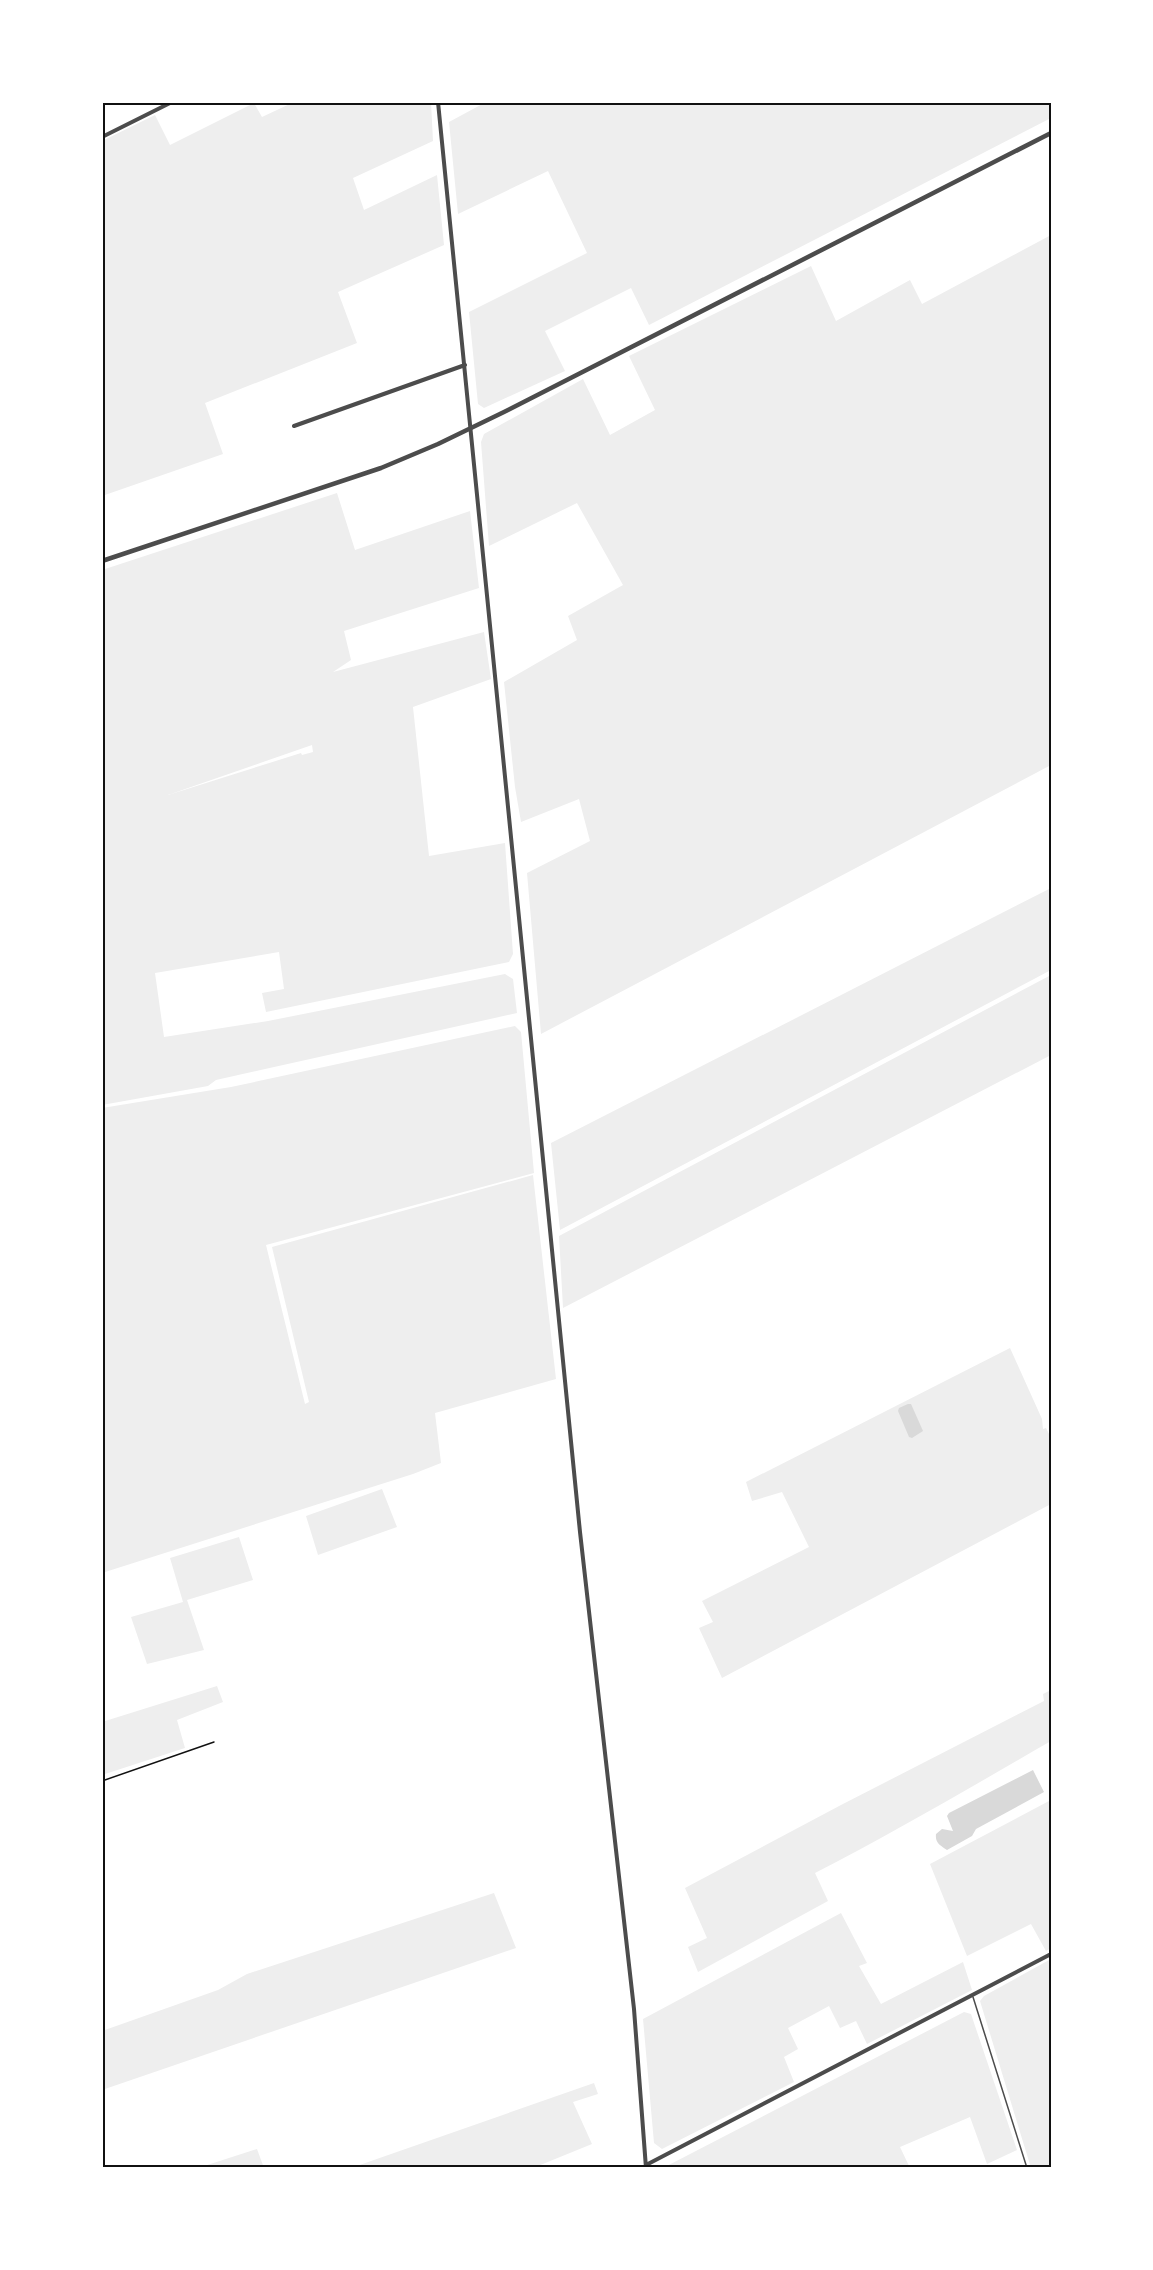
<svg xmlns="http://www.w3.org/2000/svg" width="1153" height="2270" font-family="Figtree,sans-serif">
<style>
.green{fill:#eee;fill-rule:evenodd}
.water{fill:#d9d9d9}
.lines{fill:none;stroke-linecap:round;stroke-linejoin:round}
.path{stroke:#111;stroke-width:1.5}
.service{stroke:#4c4c4c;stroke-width:1.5}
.minor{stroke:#4c4c4c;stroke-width:4}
.tertiary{stroke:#4c4c4c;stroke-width:4.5}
.neatline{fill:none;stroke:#111;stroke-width:2}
</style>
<rect width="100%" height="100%" fill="#fff"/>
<path class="green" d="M294,102H431L433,141L353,178L364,210L437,175L444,245L338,292L357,343L205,403L223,454L102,496V141L155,115L170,145L254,103L262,117Z
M486,102H1051V118L649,325L631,288L545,331L565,371L484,408L478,404L469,312L587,253L548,171L458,214L449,122Z
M1051,235V765L541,1034L527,873L590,841L579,799L521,822L515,787L504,682L577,640L568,616L623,585L577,503L489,546L481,442L484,434L583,379L610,435L655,410L629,356L811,266L836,321L910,280L922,304Z
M337,493L355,550L470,511L479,588L344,631L351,660L333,672L484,632L491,679L413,707L429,856L505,843L513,954L509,962L266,1012L262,993L284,989L279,952L155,973L164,1037L268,1021L505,974L513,979L517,1013L216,1080L208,1086L102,1105V570ZM312,745L313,752L302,755L301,753L168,795Z
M1051,888V970L560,1230L551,1143Z
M1051,975V1055L563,1308L559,1236Z
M515,1026L521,1032L534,1173L266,1245L305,1404L309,1402L272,1247L533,1175L556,1379L435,1413L441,1463L413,1474L102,1573V1108L231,1087Z
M1010,1348L1042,1419L1043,1429L1046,1428L1051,1438V1504L722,1678L699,1628L713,1622L702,1601L809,1547L782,1492L752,1501L746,1482Z
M382,1489L397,1527L318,1555L306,1516Z
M239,1537L253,1580L187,1600L204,1650L147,1664L131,1617L183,1602L170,1558Z
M217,1686L223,1702L177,1720L185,1748L102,1775V1722Z
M1051,1690V1741C973,1786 895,1832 815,1873L828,1901L698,1972L688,1947L707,1938L685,1888L841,1805L1044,1701L1043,1694Z
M1049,1801L1051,1805V1948L1046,1951L1031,1924L967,1956L930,1864Z
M494,1893L516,1948L102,2090V2031L218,1990L247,1974Z
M841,1913L867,1963L859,1966L881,2004L963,1962L972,1990L867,2044L856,2021L840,2028L829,2006L788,2028L798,2049L784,2057L794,2082L662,2149L654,2143L643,2019Z
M1051,1959V2168H1031L980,2001L984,1996Z
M964,2012L971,2014L1017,2150L987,2164L970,2117L900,2147L910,2168H663Z
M594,2083L598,2094L573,2102L592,2144L533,2168H351Z
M257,2149L264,2168H198Z"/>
<path class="water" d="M908,1404H911L923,1431L912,1438L909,1437L898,1411L899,1408Z
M1033,1770L1044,1792L976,1829L972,1836L947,1850C940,1845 935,1843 936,1834L942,1829L953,1831L947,1816L949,1813Z"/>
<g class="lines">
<path class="path" d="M102,1781L214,1742"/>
<path class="service" d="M973,1997L1027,2168"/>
<path class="minor" d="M438,102L580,1532L634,2009L646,2168
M102,137L172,102
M294,426L465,365
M646,2165L1051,1954"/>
<path class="tertiary" d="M102,561L381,468L438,444L504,412L1051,133"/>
</g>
<rect width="1153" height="2270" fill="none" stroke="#ffffff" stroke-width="207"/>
<rect x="104" y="104" width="946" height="2062" class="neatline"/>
</svg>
